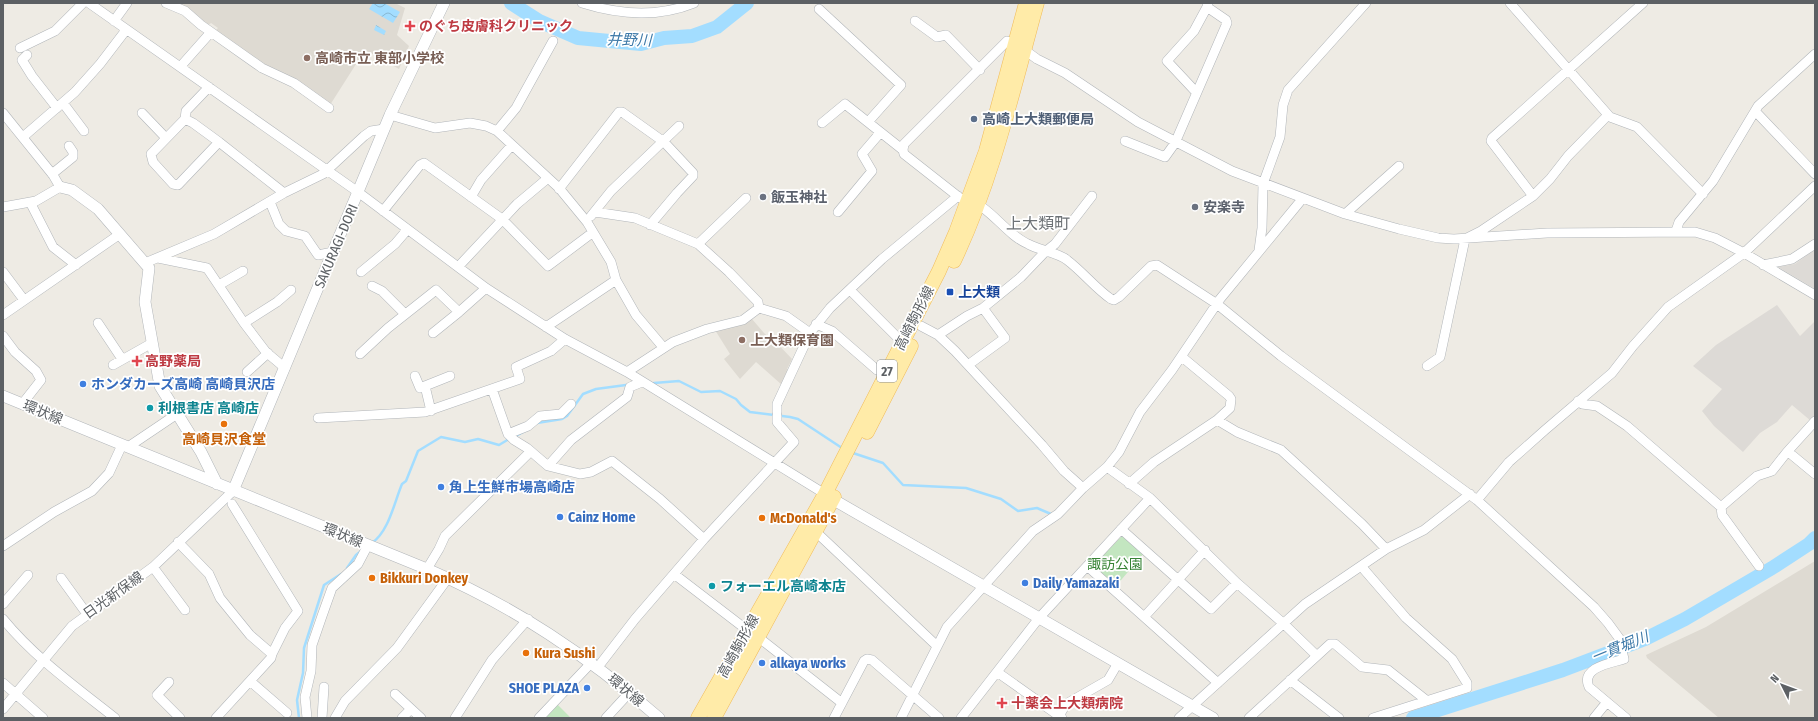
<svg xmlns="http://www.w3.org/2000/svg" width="1818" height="721" font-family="'Fira Sans Condensed','Noto Sans JP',sans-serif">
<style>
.industrial{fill:#dddad6}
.education{fill:#dedad2}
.green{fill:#c3e6c0}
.water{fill:url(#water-waves)}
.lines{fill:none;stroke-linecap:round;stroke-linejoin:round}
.stream{stroke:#a3ddff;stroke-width:2.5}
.river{stroke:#a3ddff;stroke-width:14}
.minor-casing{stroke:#b1b5b9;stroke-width:10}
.tertiary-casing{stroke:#b1b5b9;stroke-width:12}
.primary-casing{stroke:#f1bc5a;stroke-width:15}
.minor{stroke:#fff;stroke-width:9}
.tertiary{stroke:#fff;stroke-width:11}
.primary{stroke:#ffeba8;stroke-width:14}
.health-dot{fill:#e0444e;stroke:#fff;stroke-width:1.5}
.education-dot{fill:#8d6e63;stroke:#fff;stroke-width:1.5}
.service-dot{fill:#5c6f8a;stroke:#fff;stroke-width:1.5}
.worship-dot{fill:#6b7280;stroke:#fff;stroke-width:1.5}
.transit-dot{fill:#1a4fb4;stroke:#fff;stroke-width:1.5}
.shop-dot{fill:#3f7fe0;stroke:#fff;stroke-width:1.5}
.culture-dot{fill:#0f9aa8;stroke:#fff;stroke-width:1.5}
.food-dot{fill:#e8710a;stroke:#fff;stroke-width:1.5}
.labels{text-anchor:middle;stroke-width:3.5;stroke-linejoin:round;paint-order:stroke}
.shield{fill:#fff;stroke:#8d9092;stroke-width:1}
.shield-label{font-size:13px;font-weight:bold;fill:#5c6064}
.health-label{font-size:14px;font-weight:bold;fill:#be3a42;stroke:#fff;text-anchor:start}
.education-label{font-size:14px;font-weight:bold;fill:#785e54;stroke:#fff;text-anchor:start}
.service-label{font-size:14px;font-weight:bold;fill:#4e5e75;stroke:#fff;text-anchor:start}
.worship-label{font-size:14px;font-weight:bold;fill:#5b616d;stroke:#fff;text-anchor:start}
.street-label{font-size:14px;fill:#5c6064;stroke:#fff}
.transit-label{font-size:14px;font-weight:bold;fill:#164399;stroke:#fff;text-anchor:start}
.shop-label{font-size:14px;font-weight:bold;fill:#366cbe;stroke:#fff;text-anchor:start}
.culture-label{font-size:14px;font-weight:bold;fill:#0d838f;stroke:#fff;text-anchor:start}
.food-label{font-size:14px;font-weight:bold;fill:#c56008;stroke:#fff;text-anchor:start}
.park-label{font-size:14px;fill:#368334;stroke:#fff}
.water-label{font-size:15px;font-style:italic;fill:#3d79a8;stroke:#fff}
.quarter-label{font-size:16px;fill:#6d7276;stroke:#fff}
</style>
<defs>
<pattern id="water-waves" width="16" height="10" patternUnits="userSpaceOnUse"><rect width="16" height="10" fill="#a3ddff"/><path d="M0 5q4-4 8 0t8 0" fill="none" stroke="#88b7d2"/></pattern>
</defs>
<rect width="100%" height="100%" fill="#eeebe4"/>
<path class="industrial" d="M1815,249V289L1778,267L1795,264Z
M1777,305L1800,336L1815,321V416L1811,421L1792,405L1777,422L1760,433L1743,452L1714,426L1702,411L1722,389L1693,366L1716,345Z"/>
<path class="education" d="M174,3H395L405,8L397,35L409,46L399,69L365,50L330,105L265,66L215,31L218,28L211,23L207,26Z
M752,319L764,333L774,342L775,341L792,359L787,369L789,371L782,385L756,362L740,379L724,359L730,354L715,330Z
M1815,561V718H1719L1647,658L1646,655L1706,627Z"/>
<path class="green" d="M1122,536L1145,552L1116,586L1096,569L1095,563Z
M556,703L571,718H542Z"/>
<path class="water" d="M373,3H384L400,12L393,23L369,9Z
M376,25L386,31L384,35L374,30Z"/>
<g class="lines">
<path class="stream" d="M654,383L679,381L701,392L720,391L736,399L741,405L750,412L790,417L798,419L842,448
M537,423L562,419L567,416L583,394L596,389L626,385
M514,437L525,431
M850,452L883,463L903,485L966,488L1001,499L1018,511L1037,508L1051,514
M372,543C389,531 394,503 402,484L406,481L418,451L441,437L465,442L478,439L499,445L509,439
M347,568L356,555L361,551
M299,718L297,700L303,673L304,648L324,585L341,574"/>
<path class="river" d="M511,3L539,21L578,38L641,44L664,38L692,36L717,27L747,3
M1413,718L1563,670L1645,639L1685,619L1772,568L1809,544L1815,538"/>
<defs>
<path id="minor" d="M89,3L358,192L486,288L565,339L627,372L825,494
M166,3L185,11L201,25L262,68L294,83L329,108
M582,3C620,15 657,18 694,3
M1510,3L1610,117L1637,127L1703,194
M819,9L901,85L868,122
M114,21L127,3
M915,21L937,37L946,35L980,70
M20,48L55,31L83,3
M27,55L22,60L32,76L57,108
M180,67L211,32
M1196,92L1167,61L1194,31L1207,7
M63,103L84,131
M1755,111L1815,174
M3,113L53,175L60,187L36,201L3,207
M142,113L166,138
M390,115L435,128L470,123L486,126L497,131L559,188L587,222L611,262L616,280L636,315L663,347
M185,119L193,123L219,142L178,185L173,184L153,162L151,154L185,119L186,111L209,87
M822,123L845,104L903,150
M497,131L516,108L553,41
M23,137L75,92L100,64L126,30
M1125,141L1165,157L1175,143L1227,23L1226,20L1207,7L1208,3
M219,142L284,193
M52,174L73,157V152L69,146
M559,189L619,112H622L664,142L693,173V176L677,193L650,225
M1533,196L1491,141L1492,138L1643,3
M471,197L481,180L512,145
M30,202L53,247L76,265
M270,202L279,224L286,231L305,236L318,255L333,252
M383,211L420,165L424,163L502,219L548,266L592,233
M595,212L635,218L698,244L729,272L758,302L759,308
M838,212L872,171L862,154L880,133
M1345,214L1399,166
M591,216L611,191L679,126
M1676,231L1679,222L1713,181L1758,106L1815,54
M698,244L746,198
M1259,250L1262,228L1263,184L1280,137L1283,105L1288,90L1366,3
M158,258L207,268L244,323L266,352L285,368
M145,263L214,234L284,193L323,174L364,136L371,131L384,129
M1763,265L1792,259L1815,244
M458,267L517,204L548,178
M3,272L24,300
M361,272L395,244L407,230
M219,285L243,271
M372,286L382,291L405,314
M850,290L902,342
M759,308L786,316L810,333
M3,315L120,234
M98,323L122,359
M244,323L277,302L291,290
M816,324L832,331L877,370L886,373
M921,326L938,335L955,351L1042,445L1064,471L1083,488
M546,327L616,280
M433,333L459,312
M938,335L967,316L983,308
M3,336L15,352L36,371L41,380L23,403
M360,354L388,328L436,290L459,312L486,288
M113,365L152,343
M968,365L1005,338L983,308L1021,277L1045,252L1055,244L1092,196
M1427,366L1440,357L1465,239L1481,231L1533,196L1550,179L1568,156L1608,115
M247,372L268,353
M627,372L673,342L707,329L743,320L759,308
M415,376L420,388L425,386L431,411
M425,386L450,376
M492,389L508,434L514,440L527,448L548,466L580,474L591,472L612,461L660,499L704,539
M1578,401L1582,404L1597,406L1627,426L1721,507L1722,515L1759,566
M777,412V404L810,333L830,308L882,259L958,196
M318,418L425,412L520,379L516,367L551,351L565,339
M1217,420L1237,432L1281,450L1362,524L1386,549
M1815,421L1787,452L1792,455L1815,474
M508,434L528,426L540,416L561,414L571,404
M128,447L177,414
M548,466L571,440L627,397L630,387L642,382
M1107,467L1150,498L1237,583L1284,624L1316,655
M1129,484L1154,462L1217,420L1230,408L1231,399L1229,396L1182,357
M1477,500L1509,462L1545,430L1612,373L1633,346L1668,307L1744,253L1815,186
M232,504L298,611L285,628L272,654
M1721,507L1757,476L1772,471L1787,452
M1121,529L1211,609L1237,583
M815,531L937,646
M178,542L209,574L220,598L250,635L272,654L271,658L216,718
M3,546L54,512L92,491L109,473L122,445
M1087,566L1218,683
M1361,566L1406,618L1452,659L1467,683V688L1373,718
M153,567L185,610
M427,569L439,549L445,536L530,452
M674,574L747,630
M61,578L87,614
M3,604L28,575
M1145,616L1205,550
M3,619C35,658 76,687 115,718
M758,637L842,703
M598,667L635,619L704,539L794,442L777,422V416
M997,672L1062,718
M1290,680L1339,718
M250,681L287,713
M169,682L157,695L180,718
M3,683L43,718
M395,694L421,718
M3,709L72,626L153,567L233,491
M1059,716L1066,704L1108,680L1118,663
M307,718L305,697L311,671L312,645L322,616L332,588L358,564L368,545
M322,718L324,687
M335,718L345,701L397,648L448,578
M402,718L411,709
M455,718L492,660L528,619
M539,718L592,662
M606,718L630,692
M834,718L864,661L867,659L872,660L939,718
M901,718L947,627L1033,531L1058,514L1083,488L1107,467L1119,452L1140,412L1172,370L1220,299L1303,198
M961,718L1039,618L1150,498
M1179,718L1305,604L1386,549L1424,530L1470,494
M1249,718L1330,644H1335L1362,667L1388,670L1426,700
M1594,718L1607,702
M1626,718L1589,687C1580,667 1612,663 1624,659L1619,638L1608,623L1594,607L1477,500L1281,356L1217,304L1157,265L1151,266L1119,297L1114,300L1111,299C1095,288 1083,272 1067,260C1059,253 1039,250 1028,244C1003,233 989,202 960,198L904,154L903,150L904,144L1007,41L1015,43L1037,59L1065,73L1138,122L1232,171L1345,214L1399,229L1438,238L1454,239L1547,233L1695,232L1715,238L1744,253L1815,295"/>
<path id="tertiary" d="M60,187L72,190L98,209L149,268L145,302L160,386L201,452L217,484
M3,396L427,569C515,607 587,655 659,718
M233,491L390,115L444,3
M827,496L1213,718"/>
<path id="primary" d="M954,261C993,179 1013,90 1037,3
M867,432L911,346
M698,718L825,494L939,271L956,232L986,151L1026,3
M714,718L834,497"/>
</defs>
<use href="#minor" class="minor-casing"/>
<use href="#tertiary" class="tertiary-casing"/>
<use href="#primary" class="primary-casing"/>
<use href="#minor" class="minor"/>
<use href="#tertiary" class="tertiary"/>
<use href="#primary" class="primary"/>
</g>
<g class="health-dot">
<path d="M408 20h4v4h4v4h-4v4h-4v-4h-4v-4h4z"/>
<path d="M135 355h4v4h4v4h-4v4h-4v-4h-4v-4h4z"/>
<path d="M1000 697h4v4h4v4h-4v4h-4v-4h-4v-4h4z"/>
</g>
<g class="education-dot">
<circle cx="307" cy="58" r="4"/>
<circle cx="742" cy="340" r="4"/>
</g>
<circle class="service-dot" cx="974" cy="119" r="4"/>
<g class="worship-dot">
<circle cx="763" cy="197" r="4"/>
<circle cx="1195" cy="207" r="4"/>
</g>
<rect class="transit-dot" x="946" y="288" width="8" height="8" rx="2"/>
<g class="shop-dot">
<circle cx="83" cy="384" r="4"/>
<circle cx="441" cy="487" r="4"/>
<circle cx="560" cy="517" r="4"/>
<circle cx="1025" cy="583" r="4"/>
<circle cx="762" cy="663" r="4"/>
<circle cx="587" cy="688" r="4"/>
</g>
<g class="culture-dot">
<circle cx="150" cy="408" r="4"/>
<circle cx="712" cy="586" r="4"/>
</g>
<g class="food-dot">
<circle cx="224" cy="424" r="4"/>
<circle cx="762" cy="518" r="4"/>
<circle cx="372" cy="578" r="4"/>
<circle cx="526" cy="653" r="4"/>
</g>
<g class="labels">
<rect class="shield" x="877" y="360" width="20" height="22" rx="3"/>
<g class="shield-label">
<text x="887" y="376">27</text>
</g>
<g class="health-label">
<text x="419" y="31">のぐち皮膚科クリニック</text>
<text x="145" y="366">高野薬局</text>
<text x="1011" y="708">十薬会上大類病院</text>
</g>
<g class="education-label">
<text x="315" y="63">高崎市立 東部小学校</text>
<text x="750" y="345">上大類保育園</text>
</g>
<g class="service-label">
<text x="982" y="124">高崎上大類郵便局</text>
</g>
<g class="worship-label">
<text x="771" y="202">飯玉神社</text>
<text x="1203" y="212">安楽寺</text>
</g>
<g class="street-label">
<text transform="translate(336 246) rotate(-67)" y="5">SAKURAGI-DORI</text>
<text transform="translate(914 318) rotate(-63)" y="5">高崎駒形線</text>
<text transform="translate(43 412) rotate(22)" y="5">環状線</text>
<text transform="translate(343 535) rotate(22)" y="5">環状線</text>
<text transform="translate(113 595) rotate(-36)" y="5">日光新保線</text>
<text transform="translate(738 646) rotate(-61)" y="5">高崎駒形線</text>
<text transform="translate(626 690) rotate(40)" y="5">環状線</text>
</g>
<g class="transit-label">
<text x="958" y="297">上大類</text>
</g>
<g class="shop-label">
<text x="91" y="389">ホンダカーズ高崎 高崎貝沢店</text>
<text x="449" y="492">角上生鮮市場高崎店</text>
<text x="568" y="522">Cainz Home</text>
<text x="1033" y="588">Daily Yamazaki</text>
<text x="770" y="668">alkaya works</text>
<text x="579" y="693" text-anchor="end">SHOE PLAZA</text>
</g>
<g class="culture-label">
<text x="158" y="413">利根書店 高崎店</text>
<text x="720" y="591">フォーエル高崎本店</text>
</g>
<g class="food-label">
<text x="224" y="444" text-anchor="middle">高崎貝沢食堂</text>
<text x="770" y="523">McDonald's</text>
<text x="380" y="583">Bikkuri Donkey</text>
<text x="534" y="658">Kura Sushi</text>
</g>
<g class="park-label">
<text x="1115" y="569">諏訪公園</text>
</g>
<g class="water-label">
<text transform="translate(629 40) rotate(1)" y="5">井野川</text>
<text transform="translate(1620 647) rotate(-22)" y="5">一貫堀川</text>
</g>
<g class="quarter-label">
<text x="1038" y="229">上大類町</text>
</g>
</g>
<rect width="1818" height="721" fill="none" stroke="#5c6064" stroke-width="8"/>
<g transform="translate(1782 685) rotate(312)" stroke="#ffffff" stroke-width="3" paint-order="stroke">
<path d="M0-3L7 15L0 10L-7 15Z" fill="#5c6064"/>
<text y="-6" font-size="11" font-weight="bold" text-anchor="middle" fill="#5c6064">N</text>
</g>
</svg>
